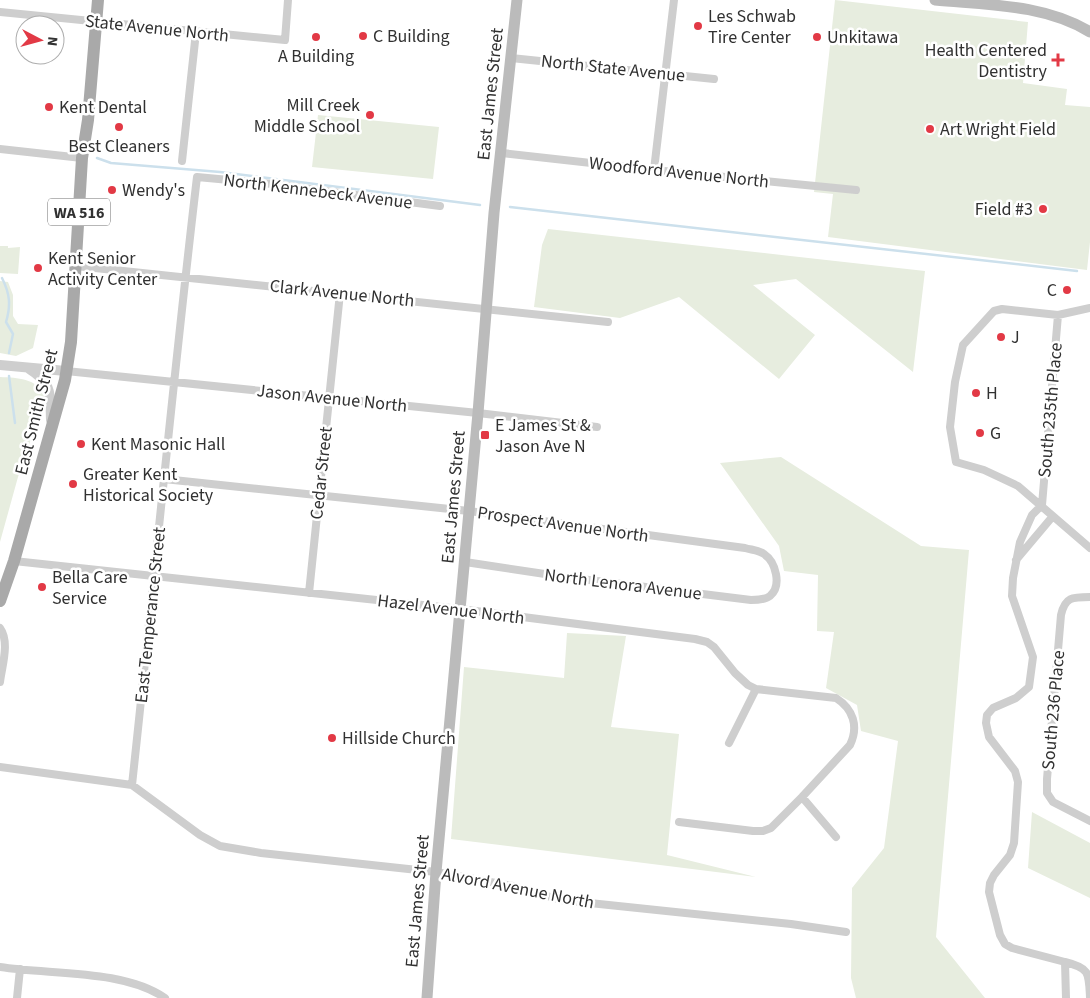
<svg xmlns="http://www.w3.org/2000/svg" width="1090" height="998" font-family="'Source Sans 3',sans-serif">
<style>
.green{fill:#e7eddf}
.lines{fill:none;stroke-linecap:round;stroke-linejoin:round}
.stream{stroke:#cce0ec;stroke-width:2.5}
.minor{stroke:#cecece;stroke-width:8}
.tertiary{stroke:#cecece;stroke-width:10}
.secondary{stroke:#bbb;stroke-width:11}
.primary{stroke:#a9a9a9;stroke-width:12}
.poi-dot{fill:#e23945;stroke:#fff;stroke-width:2}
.labels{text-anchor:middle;stroke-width:5;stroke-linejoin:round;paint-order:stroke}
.shield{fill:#fff;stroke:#6f6f6f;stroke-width:1}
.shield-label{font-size:16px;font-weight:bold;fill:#313131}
.poi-label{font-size:18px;fill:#313131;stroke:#fff;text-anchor:start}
.street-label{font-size:18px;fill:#313131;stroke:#fff}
</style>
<rect width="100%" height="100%" fill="#fff"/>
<path class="green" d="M835,0L1028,22L1023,83L1067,89L1065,105L1090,107V242L1087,270L828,237L833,194L814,192Z
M318,115L439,127L433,179L312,167Z
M548,229L925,271L913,372L796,279L753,285L815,335L779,379L679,297L620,318L534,307L542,245Z
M0,246H8V248L20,247L18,274L0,273Z
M0,281L8,282L13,295V316L18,324L38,325L33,348L16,356L0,353Z
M0,377C19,378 34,378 46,395L18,477L0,542Z
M781,457L921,546L969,550L936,937L985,998H856L851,978L852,888L884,848L898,741L861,731L857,705L826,688L834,632L817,631L818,575L784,571L779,546L720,463Z
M567,633L626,636L611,727L679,734L667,855L756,877L451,839L464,667L564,678Z
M1032,812L1090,843V898L1028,868Z"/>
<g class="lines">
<path class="stream" d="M97,158L111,163L220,172L480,205
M510,207L1077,271
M2,278C10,294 11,305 6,322L13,334L9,353
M9,376L15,423"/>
<path class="minor" d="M0,12L285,40L288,0
M511,58L714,79
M0,149L82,158
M502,153L654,170L856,190
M182,161L196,32
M654,170L674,0
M76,266L608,322
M1090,308L1058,315L1002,309L994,311L963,345L955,382L950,427L956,462L984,470L1018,486L1090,548
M1058,315L1042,505L1032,515L1020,542L1013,578L1012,596L1033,657L1029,687L1016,698L993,708L987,715L986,723L989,737L1015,771L1018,782L1014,843L1010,855L994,875L990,883L989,892L1000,935L1005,944L1012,948L1065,962L1066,998
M66,371L478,413L597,427
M164,479L469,511L745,548C752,550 759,550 764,554C776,562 782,586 770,596C765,600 757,600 751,600L565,577L465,562
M1016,560L1053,516
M14,561L460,609L695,639L707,642L714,647L735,673L748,685L756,689L836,698C853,709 859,726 850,745L802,797L771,828L763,831H753L679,822
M309,593L340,293
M1090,597C1072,597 1065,597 1061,615L1047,779V793L1053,802L1090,821
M0,628C10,642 2,666 0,682
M729,743L756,689
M0,767L132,785L200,835L220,846L261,853L436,872L513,886L561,900L791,924L846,932
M132,785C154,582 173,379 197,177L272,184L440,206
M802,797L836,837
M1065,962C1090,968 1089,973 1090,998
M0,967C50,975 123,969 165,998
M17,998L20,969"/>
<path class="tertiary" d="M0,365L66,371
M28,368C53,384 50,393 51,420"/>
<path class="secondary" d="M935,0C987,5 1044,4 1090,32
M427,998L436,872L478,413L494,213L517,0"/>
<path class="primary" d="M0,601L14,561L65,380L71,342L82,158L88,120L98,0"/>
</g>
<g class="poi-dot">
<circle cx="698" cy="26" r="5"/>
<circle cx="363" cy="36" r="5"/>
<circle cx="316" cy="37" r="5"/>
<circle cx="817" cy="37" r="5"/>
<path d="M1055.5 52.5h5v5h5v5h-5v5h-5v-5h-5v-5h5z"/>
<circle cx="49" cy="107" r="5"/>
<circle cx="370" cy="115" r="5"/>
<circle cx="119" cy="127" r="5"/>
<circle cx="930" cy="129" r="5"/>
<circle cx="112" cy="190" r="5"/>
<circle cx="1043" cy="209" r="5"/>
<circle cx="38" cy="268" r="5"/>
<circle cx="1067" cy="290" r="5"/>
<circle cx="1001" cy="337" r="5"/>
<circle cx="976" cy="393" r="5"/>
<circle cx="980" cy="433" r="5"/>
<rect x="480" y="430" width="10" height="10" rx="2.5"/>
<circle cx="81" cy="444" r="5"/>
<circle cx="73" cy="484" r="5"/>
<circle cx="42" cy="587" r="5"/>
<circle cx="332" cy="738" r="5"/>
</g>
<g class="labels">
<rect class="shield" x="48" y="198.5" width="62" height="27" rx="4"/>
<g class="shield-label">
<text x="79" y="218">WA 516</text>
</g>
<g class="poi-label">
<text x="708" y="22">Les Schwab<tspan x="708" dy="21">Tire Center</tspan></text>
<text x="373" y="42">C Building</text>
<text x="827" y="43">Unkitawa</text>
<text x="1047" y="56" text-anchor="end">Health Centered<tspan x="1047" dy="21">Dentistry</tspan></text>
<text x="316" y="62" text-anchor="middle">A Building</text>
<text x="360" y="111" text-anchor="end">Mill Creek<tspan x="360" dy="21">Middle School</tspan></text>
<text x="59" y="113">Kent Dental</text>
<text x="940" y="135">Art Wright Field</text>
<text x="119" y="152" text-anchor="middle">Best Cleaners</text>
<text x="122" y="196">Wendy's</text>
<text x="1033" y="215" text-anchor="end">Field #3</text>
<text x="48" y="264">Kent Senior<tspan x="48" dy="21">Activity Center</tspan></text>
<text x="1057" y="296" text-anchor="end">C</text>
<text x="1011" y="343">J</text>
<text x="986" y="399">H</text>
<text x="495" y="431">E James St &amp;<tspan x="495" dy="21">Jason Ave N</tspan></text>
<text x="990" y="439">G</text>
<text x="91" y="450">Kent Masonic Hall</text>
<text x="83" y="480">Greater Kent<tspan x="83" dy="21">Historical Society</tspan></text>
<text x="52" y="583">Bella Care<tspan x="52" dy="21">Service</tspan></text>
<text x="342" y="744">Hillside Church</text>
</g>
<g class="street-label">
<text transform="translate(157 28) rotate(6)" y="6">State Avenue North</text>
<text transform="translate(613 68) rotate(6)" y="6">North State Avenue</text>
<text transform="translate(490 94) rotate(-84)" y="6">East James Street</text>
<text transform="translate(679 172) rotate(6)" y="6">Woodford Avenue North</text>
<text transform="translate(318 191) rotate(7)" y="6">North Kennebeck Avenue</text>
<text transform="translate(342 293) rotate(6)" y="6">Clark Avenue North</text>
<text transform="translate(332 398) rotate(6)" y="6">Jason Avenue North</text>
<text transform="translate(1050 410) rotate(-85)" y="6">South 235th Place</text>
<text transform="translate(36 412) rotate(-76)" y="6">East Smith Street</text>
<text transform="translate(321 473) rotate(-84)" y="6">Cedar Street</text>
<text transform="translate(453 497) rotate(-85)" y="6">East James Street</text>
<text transform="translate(563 524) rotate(8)" y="6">Prospect Avenue North</text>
<text transform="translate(623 584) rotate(7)" y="6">North Lenora Avenue</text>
<text transform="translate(451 609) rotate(7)" y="6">Hazel Avenue North</text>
<text transform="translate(150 615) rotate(-84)" y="6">East Temperance Street</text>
<text transform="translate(1053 710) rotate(-85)" y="6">South 236 Place</text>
<text transform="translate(518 888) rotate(11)" y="6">Alvord Avenue North</text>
<text transform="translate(417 901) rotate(-85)" y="6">East James Street</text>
</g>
</g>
<g transform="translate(40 40) rotate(96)"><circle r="24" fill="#ffffff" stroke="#adadad"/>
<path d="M0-4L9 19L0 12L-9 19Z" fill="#e23945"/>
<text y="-8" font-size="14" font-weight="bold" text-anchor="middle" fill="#313131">N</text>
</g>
</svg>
